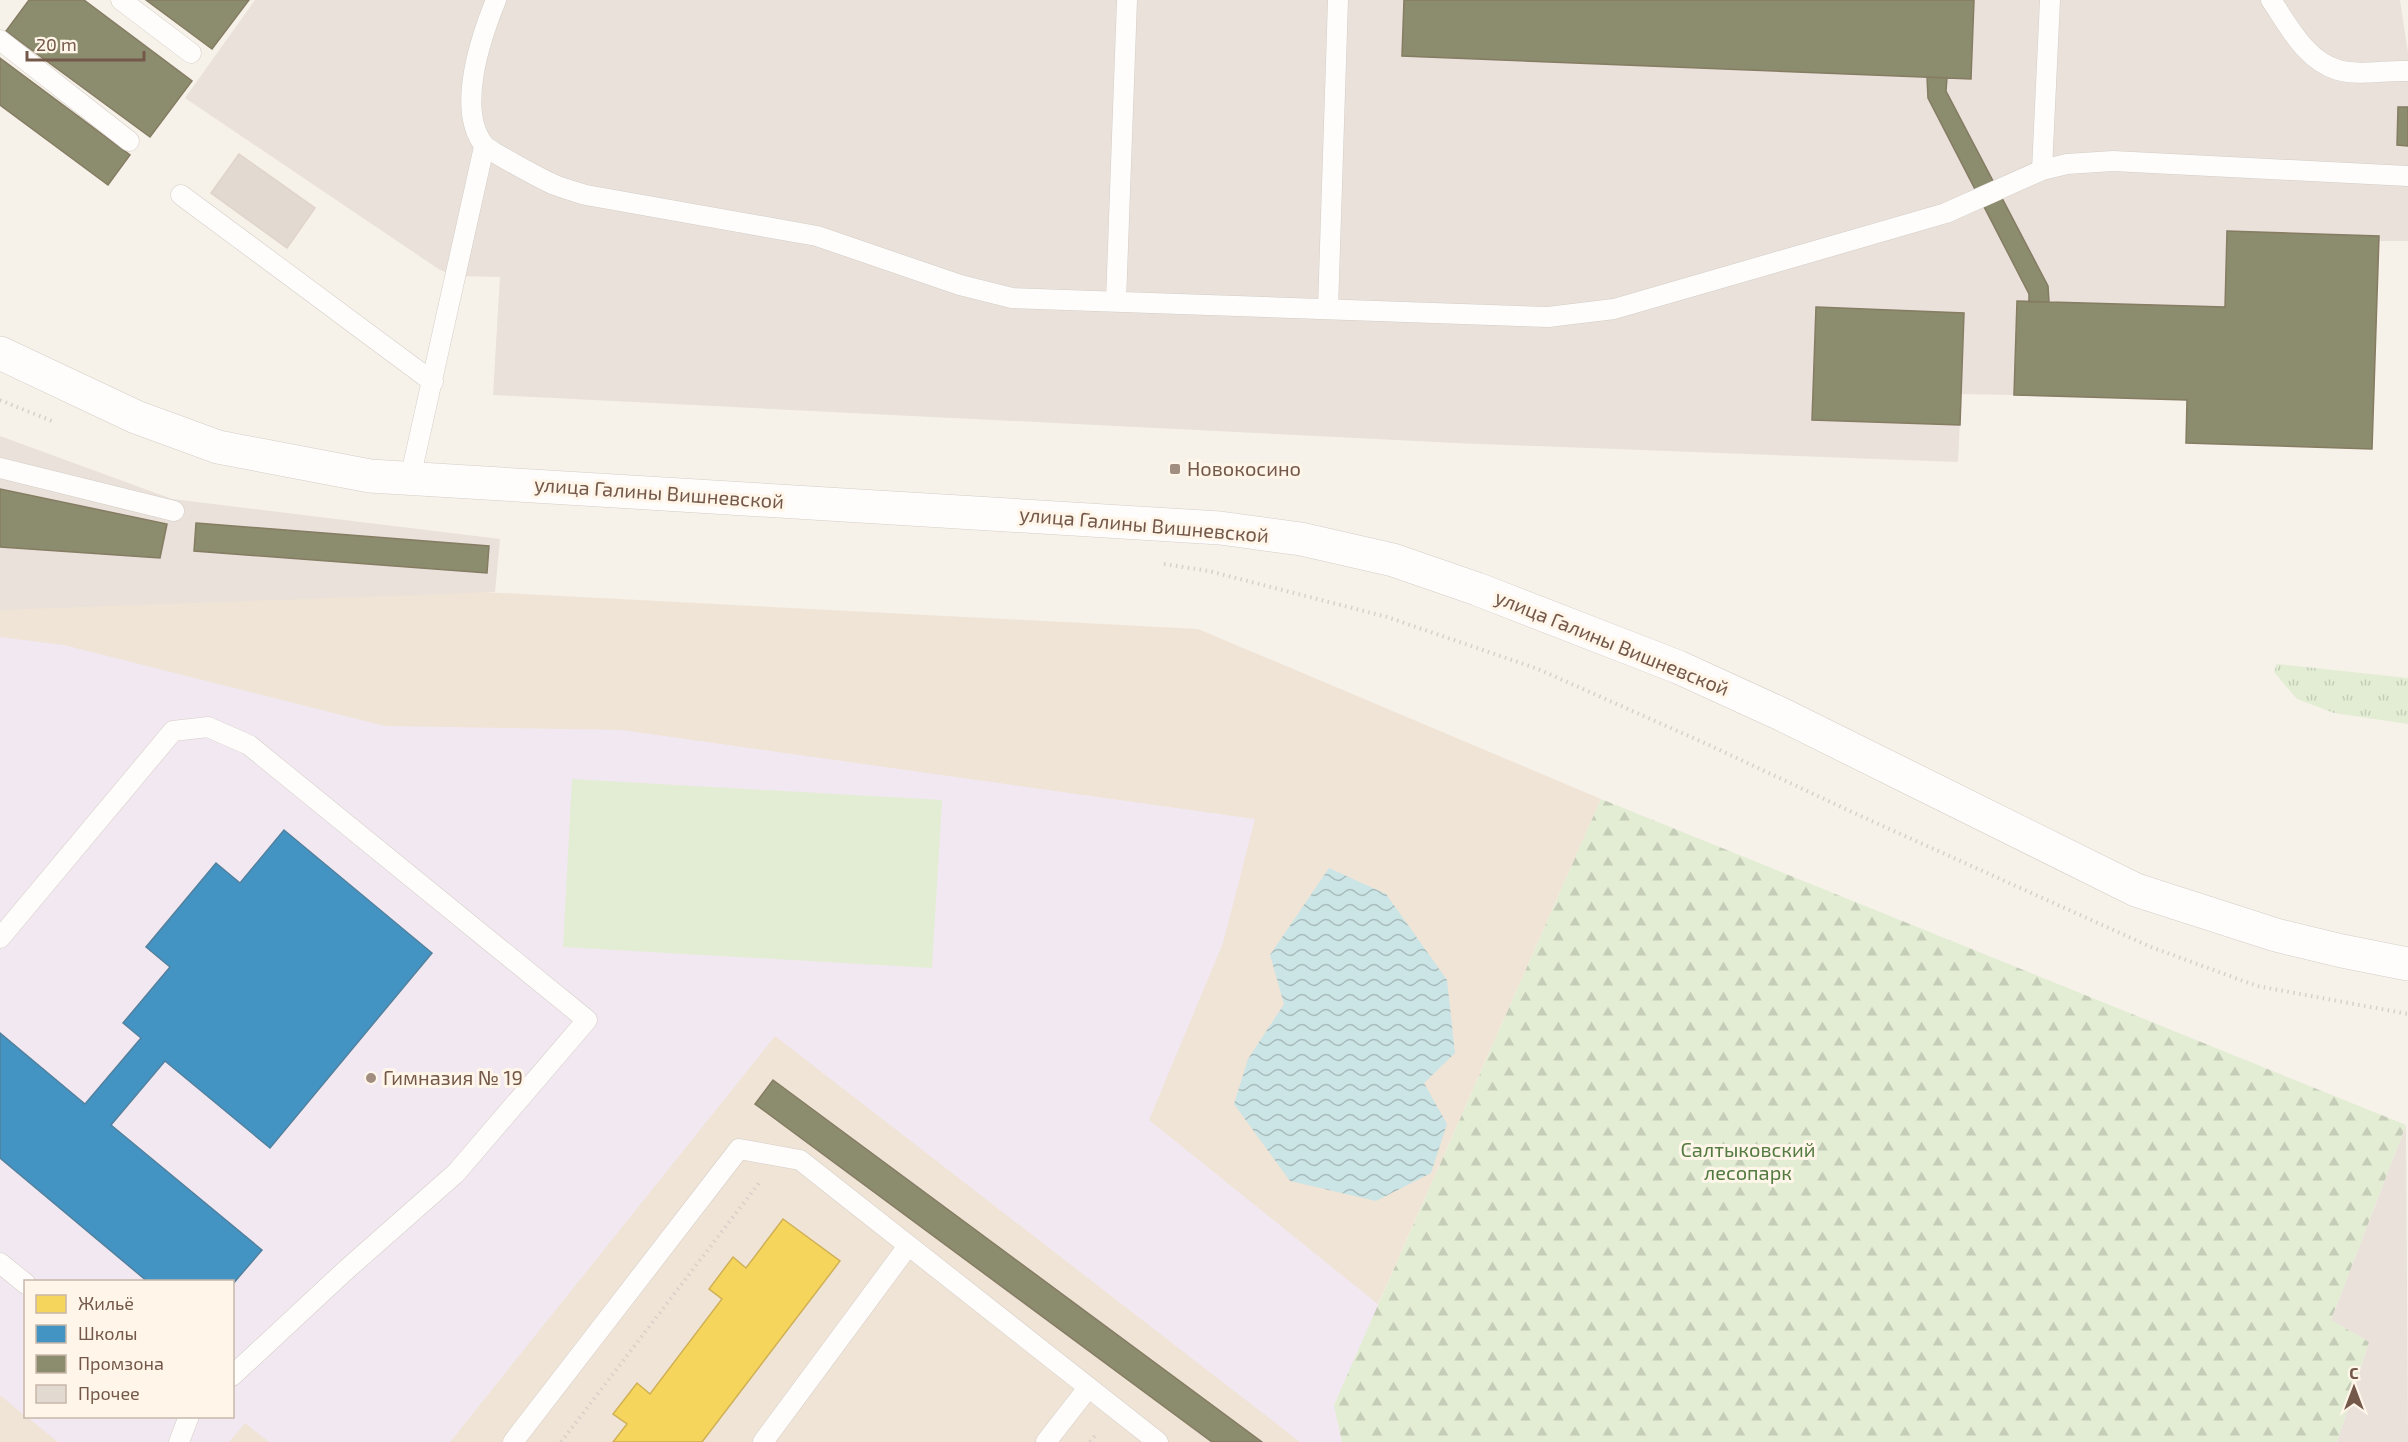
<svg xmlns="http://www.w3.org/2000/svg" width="2408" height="1442" font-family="'Exo 2',sans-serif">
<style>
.residential{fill:#f0e4d6;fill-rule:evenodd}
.industrial{fill:#e9e1da}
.education{fill:#f2e8f1}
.grass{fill:url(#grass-tufts)}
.forest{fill:url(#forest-firs)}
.garden{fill:#e2edd4}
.water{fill:url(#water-waves)}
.homes{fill:#f6d55c;stroke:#cfb056;stroke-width:1.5}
.schools{fill:#4393c3;stroke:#52819e;stroke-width:1.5}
.industry{fill:#8c8c6e;stroke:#857c63;stroke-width:1.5}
.building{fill:#e2d9d1;stroke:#dfd4cb;stroke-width:1.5}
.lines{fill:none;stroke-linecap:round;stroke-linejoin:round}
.lane-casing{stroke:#d4cdc6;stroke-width:21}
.secondary-casing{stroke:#d5cdc6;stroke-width:34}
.path{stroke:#d8d0c9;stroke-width:4;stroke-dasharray:1.5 4.5;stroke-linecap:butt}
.lane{stroke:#fefdfc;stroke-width:20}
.secondary{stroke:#fefdfc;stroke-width:33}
.poi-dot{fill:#a28e81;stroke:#fff6e9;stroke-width:2}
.labels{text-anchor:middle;stroke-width:6;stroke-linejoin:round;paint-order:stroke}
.poi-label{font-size:20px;fill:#745849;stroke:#fff6e9;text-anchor:start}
.street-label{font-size:20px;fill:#745849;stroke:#fff6e9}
.park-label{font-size:20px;fill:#537a41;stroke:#fff6e9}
</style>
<defs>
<pattern id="grass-tufts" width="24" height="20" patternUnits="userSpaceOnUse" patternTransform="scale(1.5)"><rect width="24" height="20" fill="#e2edd4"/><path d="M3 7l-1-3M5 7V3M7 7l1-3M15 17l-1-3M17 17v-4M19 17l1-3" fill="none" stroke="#c5cdb8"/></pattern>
<pattern id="forest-firs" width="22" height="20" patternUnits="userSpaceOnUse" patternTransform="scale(1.5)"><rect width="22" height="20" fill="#e2edd4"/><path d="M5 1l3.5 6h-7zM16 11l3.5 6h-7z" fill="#c5cdb8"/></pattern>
<pattern id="water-waves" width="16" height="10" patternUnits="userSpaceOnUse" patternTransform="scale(1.5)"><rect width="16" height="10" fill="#cbe4e6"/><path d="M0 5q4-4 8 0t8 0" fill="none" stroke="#a9bcbc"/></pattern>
</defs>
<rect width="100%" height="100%" fill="#f6f1e9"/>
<path class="residential" d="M0,567L1198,629L1601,799L1334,1404L1342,1442H0ZM26,1282H232V1416H26Z"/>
<path class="industrial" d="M255,0H2400L2408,53V241H2379L2372,449L2186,443L2187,400L2014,395L1961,394L1958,462L1456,443L493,395L500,277L456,276L440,270L185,98Z
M0,436L172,499L500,539L495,592L0,610Z
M2406,1125L2408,1442H2337L2369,1342L2331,1320Z"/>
<path class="education" d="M0,637L64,645L385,726L622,730L1255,819L1223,943L1149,1120L1379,1305L1334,1405L1342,1442H1300L775,1036L450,1442H269L245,1423L229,1442H58L27,1417L232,1416V1282H26L25,1416L0,1395Z"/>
<path class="grass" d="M2277,664L2408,678V724L2334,713L2297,699L2274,672Z"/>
<path class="forest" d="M1601,799L2406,1125L2331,1320L2369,1342L2337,1442H1342L1334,1405Z"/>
<path class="garden" d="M572,779L942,800L932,968L563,947Z"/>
<path class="water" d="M1329,868L1386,894L1447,980L1455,1053L1424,1083L1447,1124L1431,1173L1376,1201L1290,1181L1234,1104L1248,1059L1284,1004L1270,955Z"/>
<path class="homes" d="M783,1219L840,1261L702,1442H613L627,1424L613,1414L637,1383L650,1394L722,1299L709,1289L733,1257L746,1268Z"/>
<path class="schools" d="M284,830L432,953L270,1148L165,1061L111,1125L262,1250L232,1285V1282H148L0,1158V1033L85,1104L141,1038L123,1023L170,967L146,947L216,863L240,883Z"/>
<path class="industry" d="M29,0H84L192,81L150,137L6,31Z
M146,0H249L212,49Z
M1404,0H1974L1971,79L1402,56Z
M0,58L130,155L108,185L0,105Z
M1927,77L1947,78L1946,91L2048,286L2049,302H2029V294L1928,98Z
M2398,107H2408V146L2397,145Z
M2227,231L2379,236L2372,449L2186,443L2187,400L2014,395L2017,301L2225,307Z
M1816,307L1964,313L1960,425L1812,420Z
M0,489L167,524L160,558L0,547Z
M196,523L489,546L487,573L194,551Z
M773,1080L1262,1442H1212L755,1104Z"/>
<path class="building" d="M239,154L315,208L287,248L211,193Z"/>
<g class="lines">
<defs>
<path id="lane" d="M121,0L191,53
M496,0C481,37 456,109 484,145C487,150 547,182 555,185C565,189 576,192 586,195L817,236L960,285L1012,298L1548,317L1614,309L1946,213L2042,170L2067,164L2113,161L2408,176
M2271,0C2288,25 2306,61 2338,70C2360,76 2385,70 2408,71
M0,40L129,141
M2042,170L2050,0
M181,195L433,382
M1116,301L1127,0
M1328,309L1338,0
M0,468L174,511
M410,479L484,147
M0,938L173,731L208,727L249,745L587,1020L456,1173L346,1270L232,1376
M0,1263L26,1284
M179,1442L189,1416
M513,1442L739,1149L800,1160L1158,1442
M763,1442L908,1246
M1046,1442L1088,1388"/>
<path id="secondary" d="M0,353L136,417L218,447L370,476L1220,528L1301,539L1393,560L1477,589L1678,667L1781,714L2136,890L2276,935L2342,951L2408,964"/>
</defs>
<use href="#lane" class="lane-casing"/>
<use href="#secondary" class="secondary-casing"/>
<path class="path" d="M0,400L52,421
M1164,564L1209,571L1387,617L1538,669L1709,745L1854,813L2151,947L2257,986L2408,1014
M561,1442L759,1183
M1090,1442L1097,1433"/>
<use href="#lane" class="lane"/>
<use href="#secondary" class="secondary"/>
</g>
<g class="poi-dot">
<rect x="1169" y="463" width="12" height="12" rx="3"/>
<circle cx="371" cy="1078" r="6"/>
</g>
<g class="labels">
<g class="poi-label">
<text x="1187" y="476">Новокосино</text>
<text x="383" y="1085">Гимназия № 19</text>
</g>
<g class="street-label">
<text transform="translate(659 493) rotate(4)" y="7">улица Галины Вишневской</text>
<text transform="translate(1144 525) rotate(5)" y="7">улица Галины Вишневской</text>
<text transform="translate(1612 643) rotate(22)" y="7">улица Галины Вишневской</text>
</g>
<g class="park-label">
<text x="1748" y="1157">Салтыковский<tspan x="1748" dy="23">лесопарк</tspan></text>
</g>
</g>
<rect x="24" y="1280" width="210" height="138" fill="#fff6e9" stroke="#c7b7a9" stroke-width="1.5"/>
<rect x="36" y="1295" width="30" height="18" fill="#f6d55c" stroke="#c7b7a9" stroke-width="1.5"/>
<text x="78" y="1310" font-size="18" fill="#745849">Жильё</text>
<rect x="36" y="1325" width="30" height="18" fill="#4393c3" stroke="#c7b7a9" stroke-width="1.5"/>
<text x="78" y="1340" font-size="18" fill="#745849">Школы</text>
<rect x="36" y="1355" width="30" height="18" fill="#8c8c6e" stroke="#c7b7a9" stroke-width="1.5"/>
<text x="78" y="1370" font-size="18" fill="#745849">Промзона</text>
<rect x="36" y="1385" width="30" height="18" fill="#e2d9d1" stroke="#c7b7a9" stroke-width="1.5"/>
<text x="78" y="1400" font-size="18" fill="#745849">Прочее</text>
<g transform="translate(2354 1388)" stroke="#fff6e9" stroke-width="4.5" paint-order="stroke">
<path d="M0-4.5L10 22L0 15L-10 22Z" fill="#745849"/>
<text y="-9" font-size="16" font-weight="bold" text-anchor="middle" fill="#745849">С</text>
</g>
<path d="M27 51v9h117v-9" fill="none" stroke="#745849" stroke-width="3"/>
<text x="36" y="51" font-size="18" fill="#745849" stroke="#fff6e9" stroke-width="4.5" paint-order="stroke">20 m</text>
</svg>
